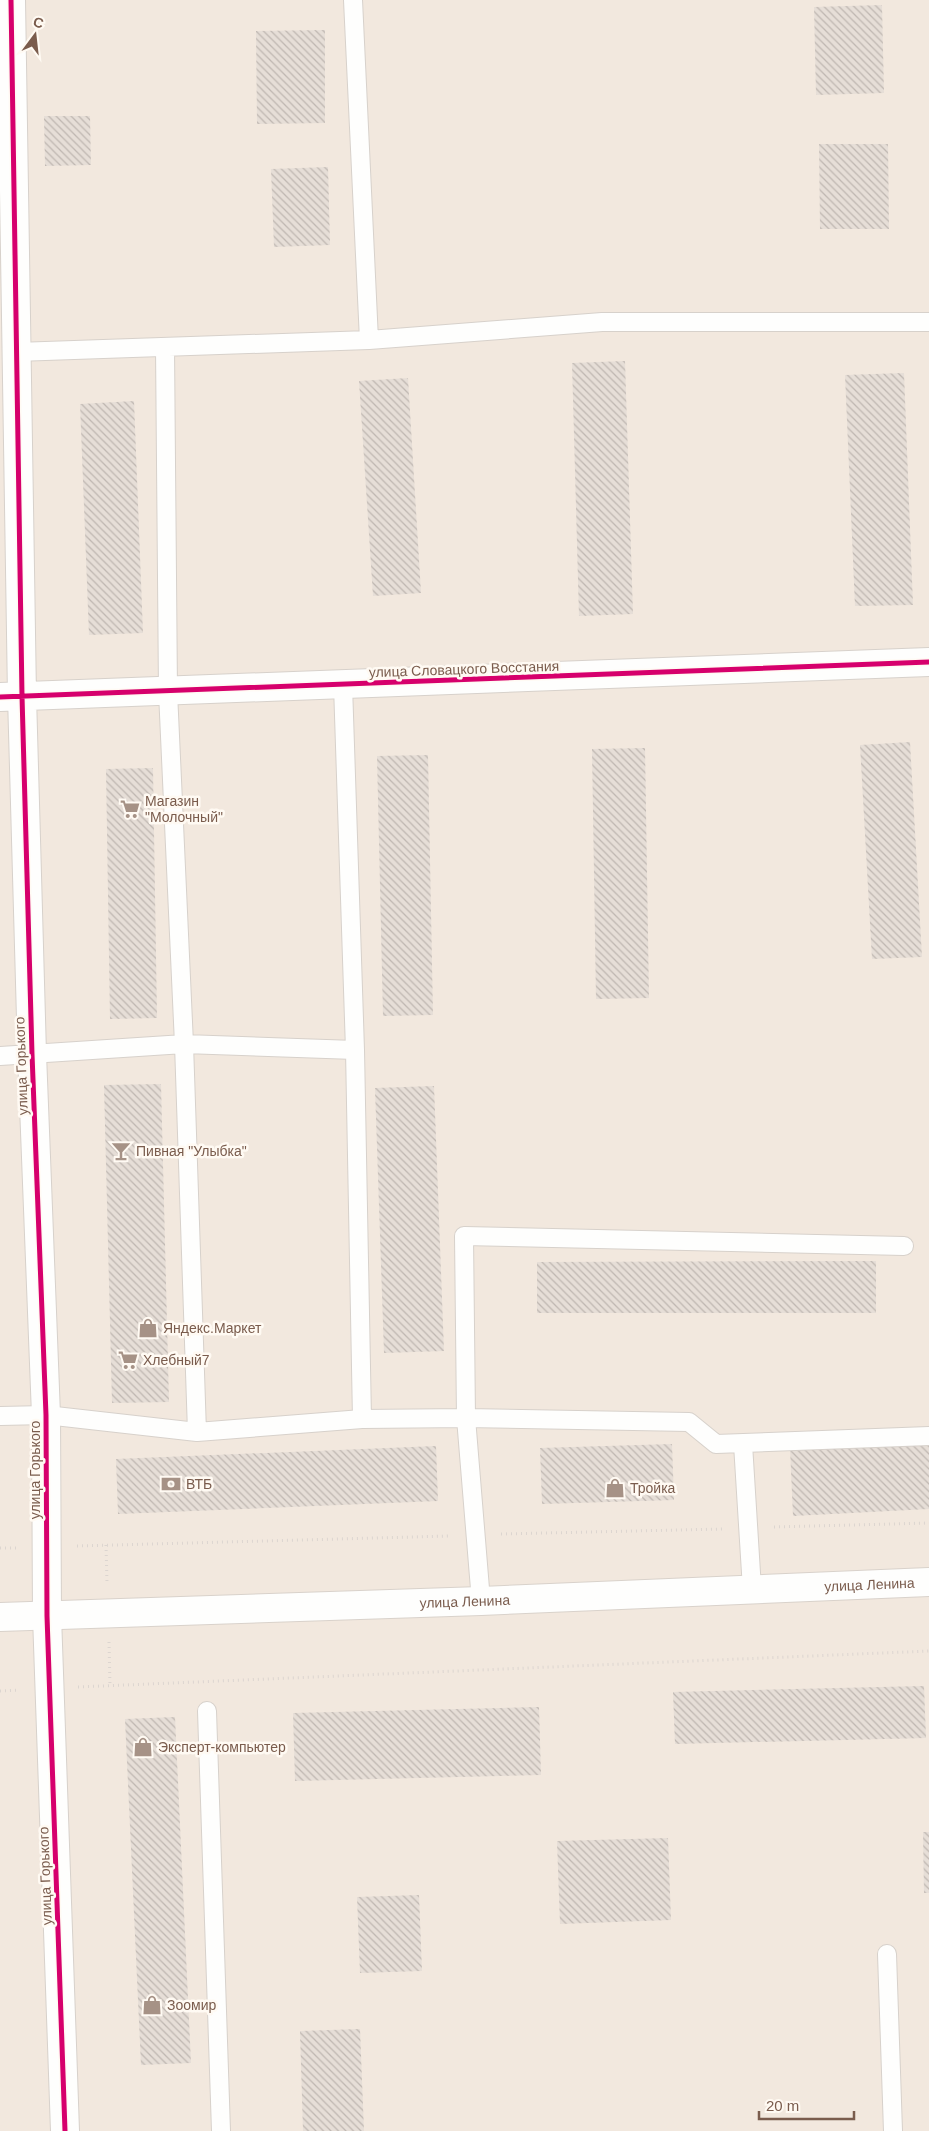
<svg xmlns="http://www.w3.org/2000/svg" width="929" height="2131" font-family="Arial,sans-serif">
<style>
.residential{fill:#f2e8de}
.building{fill:url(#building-back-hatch)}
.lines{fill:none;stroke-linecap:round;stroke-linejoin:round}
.lane-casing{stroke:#d7d1cb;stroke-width:20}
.street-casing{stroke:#d7d1cb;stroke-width:30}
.secondary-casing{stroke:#d9d2cb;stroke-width:30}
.path{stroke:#dcd5d0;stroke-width:3;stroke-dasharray:1 4;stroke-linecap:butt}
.lane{stroke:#fefefd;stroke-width:18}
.street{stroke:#fefefd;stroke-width:28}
.secondary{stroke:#fefefd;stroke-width:28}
.cycleway-casing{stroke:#fffaf3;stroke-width:8}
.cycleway{stroke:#d6006c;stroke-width:5}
.labels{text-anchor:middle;stroke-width:5;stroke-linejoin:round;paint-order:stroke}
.street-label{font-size:14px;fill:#7a5c4d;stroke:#fffaf3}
.poi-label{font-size:14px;fill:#7a5c4d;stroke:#fffaf3;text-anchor:start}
</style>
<defs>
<pattern id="building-back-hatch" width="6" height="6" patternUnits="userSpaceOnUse" patternTransform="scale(1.25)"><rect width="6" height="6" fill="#e6ded7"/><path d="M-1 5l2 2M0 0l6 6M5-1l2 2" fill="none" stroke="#bfb7b1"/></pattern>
</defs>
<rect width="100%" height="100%" fill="#f9f5f0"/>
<path class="residential" d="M0,0H929V2131H0Z"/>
<path class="building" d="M882,5L884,93L816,95L814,7Z
M325,30V123L257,124L256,31Z
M44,116H90L91,165L45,166Z
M819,144H888L889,229H820Z
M328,167L330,245L274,247L271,169Z
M625,361L633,614L579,616L572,363Z
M904,373L913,605L855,606L845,375Z
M408,378L421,593L373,596L359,381Z
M134,401L143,633L89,635L80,404Z
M910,742L922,957L872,959L860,745Z
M645,748L649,998L596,999L592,749Z
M428,755L433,1015L383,1016L377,756Z
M153,768L157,1018L110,1019L106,769Z
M161,1084L169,1402L112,1403L104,1085Z
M434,1086L444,1351L384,1353L375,1088Z
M876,1261V1313H537V1262Z
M929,1441V1509L793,1516L790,1448Z
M672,1444L674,1500L542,1504L540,1448Z
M436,1446L438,1501L118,1514L116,1459Z
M924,1686L926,1738L675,1744L673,1692Z
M539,1707L541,1775L295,1781L293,1713Z
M175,1717L191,2063L141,2065L125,1719Z
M923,1832H929V1893H924Z
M668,1838L671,1920L560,1924L557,1841Z
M419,1895L422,1971L360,1973L357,1897Z
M360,2029L364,2131H303L300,2031Z"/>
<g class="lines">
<defs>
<path id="lane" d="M369,340L602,322H929
M16,352L369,340L353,0
M355,1050L362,1419
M0,1056L184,1044L168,692L165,347
M0,1416L46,1415L197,1432L362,1419L466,1418L689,1422L716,1444L929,1436
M197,1432L184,1044L355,1050L343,685
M743,1444L752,1589
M481,1601L466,1418L464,1236L904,1246
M207,1711L221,2131
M887,1954L893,2131"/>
<path id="street" d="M11,0L22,696L32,1054L46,1415L47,1616L65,2131
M0,697L929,662"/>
<g id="secondary">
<path id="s1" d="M0,1617L481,1601L929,1582"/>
</g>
</defs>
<use href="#lane" class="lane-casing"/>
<use href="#street" class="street-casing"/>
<use href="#secondary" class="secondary-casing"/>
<path class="path" d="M774,1527L929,1523
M501,1534L723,1529
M106,1545L107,1583
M77,1546L450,1536
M0,1548H17
M109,1642L110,1686
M78,1687L929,1651
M0,1691L19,1690"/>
<use href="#lane" class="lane"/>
<use href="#street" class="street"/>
<use href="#secondary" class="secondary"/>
<defs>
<path id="cycleway" d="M11,0L22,696L32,1054L46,1415L47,1616L65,2131
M0,697L929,662"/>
</defs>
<use href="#cycleway" class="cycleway-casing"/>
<use href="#cycleway" class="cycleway"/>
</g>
<defs>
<symbol id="supermarket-bare" viewBox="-9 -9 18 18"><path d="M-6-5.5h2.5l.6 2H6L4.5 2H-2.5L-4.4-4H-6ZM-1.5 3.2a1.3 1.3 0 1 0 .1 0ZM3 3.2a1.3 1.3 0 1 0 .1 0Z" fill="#a69286" stroke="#fffaf3" stroke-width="2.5" paint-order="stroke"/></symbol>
<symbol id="bar-bare" viewBox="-9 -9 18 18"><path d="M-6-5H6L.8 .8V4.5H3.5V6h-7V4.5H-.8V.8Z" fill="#a69286" stroke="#fffaf3" stroke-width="2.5" paint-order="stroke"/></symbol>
<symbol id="shop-bare" viewBox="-9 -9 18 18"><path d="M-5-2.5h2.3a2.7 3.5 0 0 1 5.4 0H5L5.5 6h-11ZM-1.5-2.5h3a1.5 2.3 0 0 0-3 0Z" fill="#a69286" stroke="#fffaf3" stroke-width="2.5" paint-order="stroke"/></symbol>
<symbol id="bank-bare" viewBox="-9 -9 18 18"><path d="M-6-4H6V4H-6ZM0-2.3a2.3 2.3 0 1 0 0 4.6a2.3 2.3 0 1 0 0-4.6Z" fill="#a69286" stroke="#fffaf3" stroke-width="2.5" paint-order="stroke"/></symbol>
</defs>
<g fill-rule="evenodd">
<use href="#supermarket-bare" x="116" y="795" width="28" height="28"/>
<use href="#bar-bare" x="107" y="1137" width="28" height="28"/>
<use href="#shop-bare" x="134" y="1314" width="28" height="28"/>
<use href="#supermarket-bare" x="114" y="1346" width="28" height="28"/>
<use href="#bank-bare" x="157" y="1470" width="28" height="28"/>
<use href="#shop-bare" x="601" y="1474" width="28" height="28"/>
<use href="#shop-bare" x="129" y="1733" width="28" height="28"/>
<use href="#shop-bare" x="138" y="1991" width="28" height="28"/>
</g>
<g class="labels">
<g class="street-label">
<text transform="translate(464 669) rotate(-2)" y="5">улица Словацкого Восстания</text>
<text transform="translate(21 1066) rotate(-92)" y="5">улица Горького</text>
<text transform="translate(35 1470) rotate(-90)" y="5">улица Горького</text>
<text dy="5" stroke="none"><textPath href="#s1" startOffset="870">улица Ленина</textPath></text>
<text dy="5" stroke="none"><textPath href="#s1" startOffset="465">улица Ленина</textPath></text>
<text transform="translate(45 1876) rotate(-92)" y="5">улица Горького</text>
</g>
<g class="poi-label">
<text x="145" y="806">Магазин<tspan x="145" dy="16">"Молочный"</tspan></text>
<text x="136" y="1156">Пивная "Улыбка"</text>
<text x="163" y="1333">Яндекс.Маркет</text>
<text x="143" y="1365">Хлебный7</text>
<text x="186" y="1489">ВТБ</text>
<text x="630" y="1493">Тройка</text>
<text x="158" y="1752">Эксперт-компьютер</text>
<text x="167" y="2010">Зоомир</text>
</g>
</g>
<g transform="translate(35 35) rotate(15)" stroke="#fffaf3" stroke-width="4" paint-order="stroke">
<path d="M0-4L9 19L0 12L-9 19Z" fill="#7a5c4d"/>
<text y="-8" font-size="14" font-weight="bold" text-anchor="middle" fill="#7a5c4d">С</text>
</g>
<path d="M759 2111v8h95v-8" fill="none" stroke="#7a5c4d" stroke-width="2.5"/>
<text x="766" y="2111" font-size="15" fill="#7a5c4d" stroke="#fffaf3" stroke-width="4" paint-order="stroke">20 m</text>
</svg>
